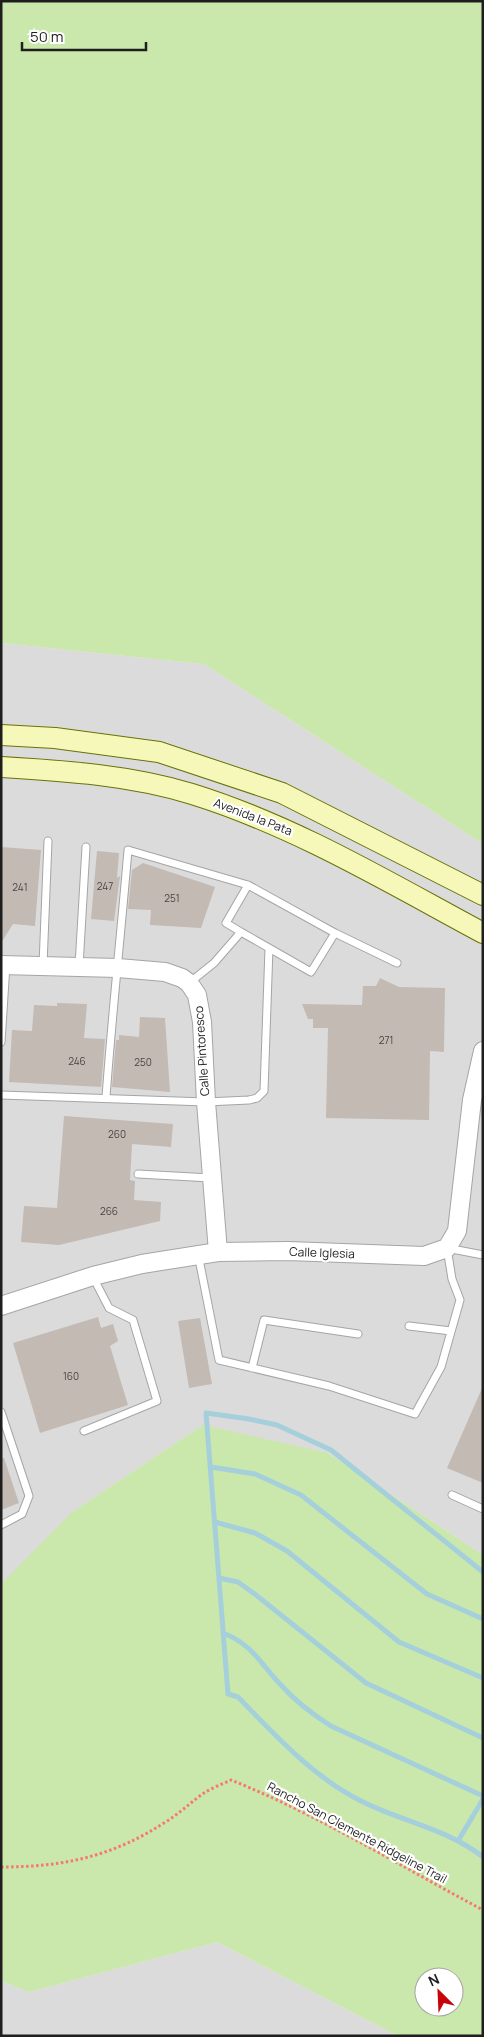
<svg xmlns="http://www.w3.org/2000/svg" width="484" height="2037" font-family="Manrope,sans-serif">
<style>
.residential{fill:#dcdbdb}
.grass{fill:#cae8ab;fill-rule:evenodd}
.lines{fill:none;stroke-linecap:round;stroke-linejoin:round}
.stream{stroke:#a5d0db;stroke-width:5}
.building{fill:#c3bab3}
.service-casing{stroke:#a5a5a5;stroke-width:9}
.tertiary-casing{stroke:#a5a5a5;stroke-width:20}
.secondary-casing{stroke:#697207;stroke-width:22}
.path{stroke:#f6796d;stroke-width:3;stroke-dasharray:2.5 2.5;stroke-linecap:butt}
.service{stroke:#fff;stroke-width:7}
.tertiary{stroke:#fff;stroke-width:18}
.secondary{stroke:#f6f8b9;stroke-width:20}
.labels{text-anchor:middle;stroke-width:4.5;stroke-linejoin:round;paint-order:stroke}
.number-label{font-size:10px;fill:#474543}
.street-label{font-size:12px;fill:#1e1e1e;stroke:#fff}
</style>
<rect width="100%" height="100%" fill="#efebe4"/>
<path class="residential" d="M1,643L204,664L483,844V1555L328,1453L1,1584Z
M217,1942L398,2036H1V1981L29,1992Z"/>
<path class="grass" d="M1,1H483V844L204,664L1,643Z
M203,1425L328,1453L483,1555V2036H398L217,1942L29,1992L1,1981V1584L71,1513ZM424,1977H454V2007H424Z"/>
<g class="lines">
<path class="stream" d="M211,1467L255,1474L301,1495L427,1594L483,1619
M215,1522L255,1533L287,1551L399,1642L483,1678
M483,1572L331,1450L277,1425L249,1419L206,1413L228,1694L238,1697C274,1734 312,1776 359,1800C399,1821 446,1828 483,1857
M219,1578L238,1582L256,1595L366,1683L483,1738
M223,1633C252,1644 260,1663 280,1684C295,1701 312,1714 331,1726L483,1796
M458,1841L483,1799"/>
</g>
<path class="building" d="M1,847L41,850L35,926L13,924L1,943Z
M97,851L119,853L117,878L120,876L114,921L91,919Z
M143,863L215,887L201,928L150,925L151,910L128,909L132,870Z
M380,978L399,987L445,988L444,1052L430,1051L429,1120L326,1118L328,1028H313V1019H308L302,1004L362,1005L363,986H376Z
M57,1003L87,1004L84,1038L105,1039L101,1087L9,1082L12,1030L32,1031L34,1005L57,1006Z
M140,1017L165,1018L170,1092L112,1087L116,1040H119V1035L139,1037Z
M64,1116L173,1124L171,1147L132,1144L130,1180L135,1181L134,1200L161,1202L160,1221L59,1245L21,1242L24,1206L57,1208Z
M98,1317L101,1328L113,1324L118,1341L110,1346L128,1405L40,1433L13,1343Z
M200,1318L212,1384L189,1388L178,1321Z
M483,1386V1483L447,1468Z
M1,1458H4L19,1503L1,1510Z"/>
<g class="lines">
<defs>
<path id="service" d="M335,933L397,963
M43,965L48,841
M79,966L86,847
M189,983L214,963L241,932L226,923L248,885L335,933L311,972L241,932
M1,1042L6,965
M1,1095L206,1102L249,1100L257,1098L264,1091L269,948
M106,1097C112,1015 121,933 128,850L248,885
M138,1174L211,1178
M198,1254L219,1360L329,1386L415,1414L441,1367L460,1300L452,1279L447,1248L483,1255
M409,1326L451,1331
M252,1368L264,1320L358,1334
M1,1412L29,1496L22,1514L1,1525
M84,1431L157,1401L133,1320L109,1308L93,1277
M452,1495L483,1509"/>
<path id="tertiary" d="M1,965L118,968L165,972L182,978L189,983L197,995L202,1022L206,1102L218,1252
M1,1306L93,1276L142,1264L218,1252L288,1251L424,1256L447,1248L457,1231L472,1100L483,1051"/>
<path id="secondary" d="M1,735L55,738L159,752L282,793L483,895
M1,767C65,771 130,775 192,794C295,826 388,882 483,933"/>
</defs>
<use href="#service" class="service-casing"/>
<use href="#tertiary" class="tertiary-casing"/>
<use href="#secondary" class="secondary-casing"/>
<path class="path" d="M1,1867C65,1867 114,1856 167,1821C180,1813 191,1802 204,1793C212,1788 222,1784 231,1780C319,1815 400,1866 483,1910"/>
<use href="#service" class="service"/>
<use href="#tertiary" class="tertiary"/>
<use href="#secondary" class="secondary"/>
</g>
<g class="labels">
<g class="number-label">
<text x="105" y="890">247</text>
<text x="20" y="891">241</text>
<text x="172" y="902">251</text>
<text x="386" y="1044">271</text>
<text x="77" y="1065">246</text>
<text x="143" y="1066">250</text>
<text x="117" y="1138">260</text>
<text x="109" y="1215">266</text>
<text x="71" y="1380">160</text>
</g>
<g class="street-label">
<text transform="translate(253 817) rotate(21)" y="4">Avenida la Pata</text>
<text transform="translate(202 1051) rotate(-94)" y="4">Calle Pintoresco</text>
<text transform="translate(322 1253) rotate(2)" y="4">Calle Iglesia</text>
<text transform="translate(357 1833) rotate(28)" y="4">Rancho San Clemente Ridgeline Trail</text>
</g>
</g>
<rect width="484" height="2037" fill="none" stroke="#1e1e1e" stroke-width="5"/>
<g transform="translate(439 1992) rotate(336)"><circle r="24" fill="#ffffff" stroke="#a5a5a5"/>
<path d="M0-4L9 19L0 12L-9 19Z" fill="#c70508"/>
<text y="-8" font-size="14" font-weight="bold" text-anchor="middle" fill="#1e1e1e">N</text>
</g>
<path d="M22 42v8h124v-8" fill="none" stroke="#1e1e1e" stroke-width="2.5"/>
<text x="30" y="42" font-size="15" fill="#1e1e1e" stroke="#ffffff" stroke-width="4" paint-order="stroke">50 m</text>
</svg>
